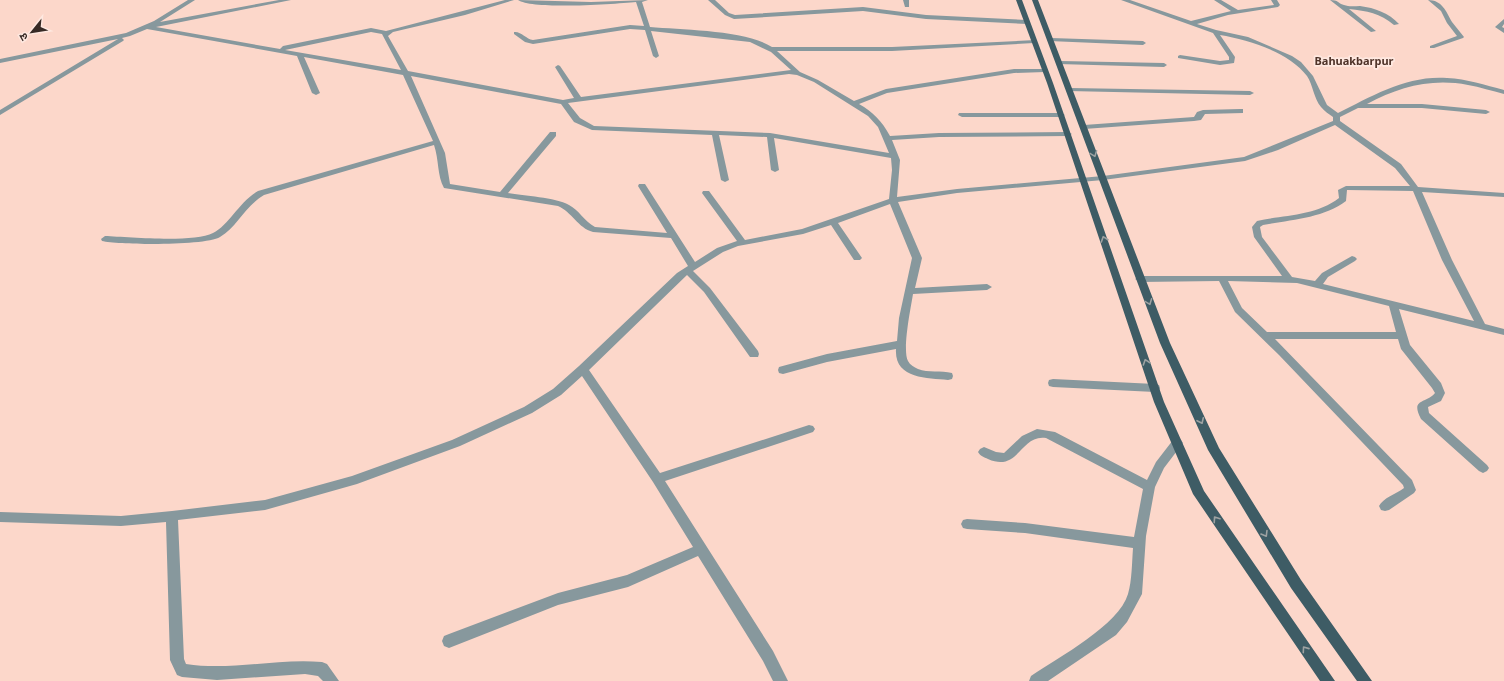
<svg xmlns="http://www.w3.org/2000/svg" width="1504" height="681" font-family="Georgia,'Noto Sans Devanagari',serif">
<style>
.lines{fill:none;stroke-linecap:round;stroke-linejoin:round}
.minor{fill:#87989d;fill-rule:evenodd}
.major{fill:#3e5c65;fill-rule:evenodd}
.oneway{stroke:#9ea2a2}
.labels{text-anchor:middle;stroke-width:3.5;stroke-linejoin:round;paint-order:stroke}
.far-quarter-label{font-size:11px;font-weight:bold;fill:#4f3329;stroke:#fee8e0}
</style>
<rect width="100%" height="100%" fill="#fcd7ca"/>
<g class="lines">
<path class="minor" d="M188,0H195L160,22L279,0H291L156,27L280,49L283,46L371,28L386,31L505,0H514L465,15L393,32L388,36L408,71L563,100L574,98L555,67L558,65L560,66L581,97L791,70L771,52L750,42L651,31L659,56L656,58L653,56L645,30L630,29L533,44L525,42L514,34V32C521,31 526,39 533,40L630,25L644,26L636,2C615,4 533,10 518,0L591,2L648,0L642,2L650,27C683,30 746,30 772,47H892L1036,40L1037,41L1034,43L892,51H777L800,72L818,80L854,101L886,89L1014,69H1047L1048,70L1045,72L1014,73L887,93L859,104C873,112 882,121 890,136L939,133L1068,132L1072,134L1068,136L939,137L892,140L900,160L897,197L957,189L1103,176L1244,157L1333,121V117C1329,114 1324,111 1321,107C1314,99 1313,85 1307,76C1289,52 1249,40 1220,35L1235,57L1234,63L1220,65L1178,58V56L1180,55L1220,61L1229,60V57L1213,33L1121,0H1130L1191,21L1231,11L1214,0H1221L1238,10L1274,5L1271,0H1277L1280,5L1278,7L1228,15L1197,24L1216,30L1248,37L1292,56L1301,62L1313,76L1327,105L1338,113C1372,96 1407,75 1447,78C1467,79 1485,85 1504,90V94C1492,91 1480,87 1468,85C1431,78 1399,87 1367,104H1422L1486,110L1490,112L1486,114L1422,108H1358L1340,117V121L1401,164L1418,187L1504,193V197L1422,192L1452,260L1485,324L1504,329V335L1399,309L1410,345L1441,383L1445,393L1441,401L1428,407L1429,413L1487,465L1489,468L1487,471L1483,473L1479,471L1421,419C1410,398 1426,404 1435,393L1432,388L1401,349L1398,339H1275L1412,480L1416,490L1414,493L1389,510L1385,511L1381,510L1379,506C1383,498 1396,494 1404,488L1403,485L1279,355L1235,312L1219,281L1140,282L1135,279L1140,276H1282L1254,237L1252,227L1257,221C1283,215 1316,216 1339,198L1338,190L1346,186H1410L1395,168L1335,125L1278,150L1245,161L1103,180L957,193L898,202L922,258L915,288L987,284L992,287L987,290L913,294C911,307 902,350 908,361C910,365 914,367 918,369C928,373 941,370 952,373L953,376L952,379L948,380C927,378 894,379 896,349L827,362L783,374L779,373L778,370L779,367L827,354L897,341L899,318L912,258L890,204L838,223L862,258L860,260H854L831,225L803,234L738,246L723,252L693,271L710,288L758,351L759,354L758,357H750L704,292L687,275L589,370L660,473L809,425L813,426L815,429L813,432L665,481L773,651L788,681H773L763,661L698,556L628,587L558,605L449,648L444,646L442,641L444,636L449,634L558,593L627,575L693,547L653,482L582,376L561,395L532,413L460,446L357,484L265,510L178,520L184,659L186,664C231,671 277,658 322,662L327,664L339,681H323L318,676L305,674L217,680L182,677L177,675L170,660L166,522L121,526L0,522V512L121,516L172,511L265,500L352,476L452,440L524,407L553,389L579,366L677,273L688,266L671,238L593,232C578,228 572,212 558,206L444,188C437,176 439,159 434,145L264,195C245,206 237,227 220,237C205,246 120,245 102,241L101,239L105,236C128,237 194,243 213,233C229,225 239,202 258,191L433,141L403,75L304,57L320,93L316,95L312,93L297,56L147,29L130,36L122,38L124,40L123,41L0,115V110L118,39L0,63V59L126,33L154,21ZM371,32L382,34L401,70L285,50ZM789,74L797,75L814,82L868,116L878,127L889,153L770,133L594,126L580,118L568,103ZM411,76L561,104L574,122L592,130L712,135L721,180L725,182L729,180L719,135L767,137L771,170L775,172L779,170L774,138L891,158L892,170L889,199L802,229L745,240L709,191H703L702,193L737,241L717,248L695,262L645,184H639L638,186L667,233L595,227C584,221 579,210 569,205C555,197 524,196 508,193L556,136V132H550L500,192L450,184L445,153ZM1347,190L1413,191L1442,260L1474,321L1323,284L1328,277L1355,261L1357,259L1355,257L1352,256L1322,273L1315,281L1292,277L1262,237L1260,227L1263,225C1290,220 1324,218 1346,201ZM1228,281L1297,283L1389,306L1396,332H1267L1242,308Z
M708,0H715L729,13L735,15L863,7L926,15L1027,20L1030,22L1027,24L926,19L863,11L734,19L725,15Z
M903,0H909V7H905Z
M1330,0C1339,0 1337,3 1344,5C1349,7 1355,6 1360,6C1375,8 1389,13 1399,24L1394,25C1380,13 1367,11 1349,9L1376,31L1371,32Z
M1428,0C1442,0 1446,11 1452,22C1456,27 1460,32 1464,37L1463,38L1434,48H1430V46L1457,36L1447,23L1441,11Z
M1504,19V24L1502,27L1504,28V33L1495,27Z
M1051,38L1143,41L1146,43L1143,45L1049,41V39Z
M1060,61L1164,63L1167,65L1164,67L1058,64V62Z
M1070,88L1250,91L1254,93L1250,95L1068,91V89Z
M1240,109H1243V113L1205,114L1201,120L1194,121L1084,129L1080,127L1084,125L1194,117L1197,112L1203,110Z
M959,113H1061L1065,115L1061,117H962L958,115Z
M1053,379L1155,384L1159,385L1160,388L1159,391L1155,392L1053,387L1049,386L1048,383L1049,380Z
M1037,429L1055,432L1147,480L1156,462L1173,440L1177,439L1181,440L1183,443L1164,468L1155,487L1146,536L1142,594L1127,622L1116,635L1048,681H1029L1031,676C1059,657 1119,625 1128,594C1132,581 1132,561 1133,548L1025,533L967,529L963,528L961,524L963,520L967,519L1025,523L1134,537L1143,489L1046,438C1020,434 1019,473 988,459C984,457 980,456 978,452L980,449L984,447L996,452L1004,453L1022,436Z"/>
<path class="major" d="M1016,0H1022L1053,83L1164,402L1204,491L1335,681H1320L1193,494L1154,402L1047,83Z
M1032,0H1038L1170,343L1219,448L1301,580L1372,681H1357L1291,588L1208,450L1160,343Z"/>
</g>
<defs><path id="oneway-chevron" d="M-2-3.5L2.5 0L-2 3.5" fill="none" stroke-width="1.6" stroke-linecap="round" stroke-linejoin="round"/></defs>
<g class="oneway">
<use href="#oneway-chevron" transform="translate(1094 154) rotate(69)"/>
<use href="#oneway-chevron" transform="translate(1104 239) rotate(-109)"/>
<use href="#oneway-chevron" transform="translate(1149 302) rotate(69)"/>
<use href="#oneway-chevron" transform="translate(1146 362) rotate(-109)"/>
<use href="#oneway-chevron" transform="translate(1201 421) rotate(65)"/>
<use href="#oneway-chevron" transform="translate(1216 519) rotate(-124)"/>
<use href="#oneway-chevron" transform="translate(1265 534) rotate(59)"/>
<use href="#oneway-chevron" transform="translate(1305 649) rotate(-125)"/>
</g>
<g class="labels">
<g class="far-quarter-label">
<text x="1354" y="65">Bahuakbarpur</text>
</g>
</g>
<g transform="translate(32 32) rotate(240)" stroke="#fee8e0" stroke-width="3" paint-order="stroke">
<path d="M0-3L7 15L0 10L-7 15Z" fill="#372a25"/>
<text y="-6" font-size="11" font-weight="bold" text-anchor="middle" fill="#372a25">उ</text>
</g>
</svg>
